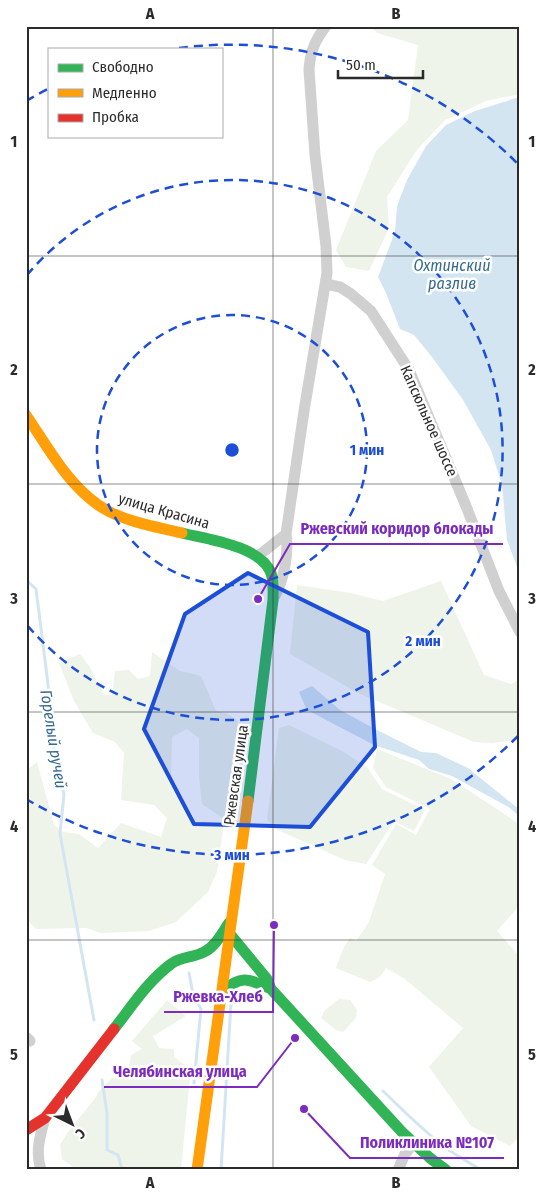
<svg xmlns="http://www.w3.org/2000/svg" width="546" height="1196" font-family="'Fira Sans Condensed',sans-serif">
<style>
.green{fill:#eef4e9}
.water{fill:#d4e5f2}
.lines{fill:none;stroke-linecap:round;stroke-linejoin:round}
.stream{stroke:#d4e5f2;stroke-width:3}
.street{stroke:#d0d0d0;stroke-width:11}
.fast{stroke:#30b455;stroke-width:11}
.slow{stroke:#ff9f0a;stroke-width:11}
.jam{stroke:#e5322d;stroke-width:11}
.marked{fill:#1d4ed8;fill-opacity:0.2;stroke:#1d4ed8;stroke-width:4;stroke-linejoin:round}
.grid{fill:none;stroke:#2b2b2b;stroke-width:1;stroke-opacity:0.55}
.ring{fill:none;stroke:#1d4ed8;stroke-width:2.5;stroke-dasharray:9 6}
.labels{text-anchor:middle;stroke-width:5;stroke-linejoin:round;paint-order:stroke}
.street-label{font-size:15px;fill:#2b2b2b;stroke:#fff}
.water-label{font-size:16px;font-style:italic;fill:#366a91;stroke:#fff}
.centre{fill:#1d4ed8;stroke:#fff;stroke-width:2.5}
.ring-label{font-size:15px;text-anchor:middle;font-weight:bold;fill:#1d4ed8;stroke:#fff;stroke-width:5;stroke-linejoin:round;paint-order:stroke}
.leader{fill:none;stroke:#7b2cbf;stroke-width:2}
.callout-dot{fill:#7b2cbf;stroke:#fff;stroke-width:2}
.callout-label{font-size:16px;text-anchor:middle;font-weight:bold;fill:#7b2cbf;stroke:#fff;stroke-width:5;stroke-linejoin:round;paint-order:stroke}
.neatline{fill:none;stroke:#2b2b2b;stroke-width:2}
.grid-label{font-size:16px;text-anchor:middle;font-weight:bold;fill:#2b2b2b}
</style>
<rect width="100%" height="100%" fill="#fff"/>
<path class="green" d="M370,26H520V94L486,101L445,120L416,151L387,197L389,228L369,271L346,267L336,250L376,151L408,120L418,45L377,33Z
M441,581L484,675L511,684L520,679V739L492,743L474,742L358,693L290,654L297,585L351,593L383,601Z
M152,652L180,671L201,676L216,711L228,714L238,721L224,819L202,804L199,777V738L187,729L172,737L171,774L180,798L196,822L224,824L217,872L208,892L176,922L149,931L101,933L86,928L36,929L26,918V771L37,762L54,825L63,832L79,834L98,848L121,823L161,837L167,818L154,805L121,800L124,753L115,742L93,733L74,701L59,663L80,654L90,667L104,695H112L115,671L129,670L138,679L150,676Z
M289,725L342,751L367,767L382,789L425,810L414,831L394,821L366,864L345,860L273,828L267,819L279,728Z
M377,749L451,779L503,813L520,825V905L497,931L520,957V1136L510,1146L471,1126L429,1067L463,1028L405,979L386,968C382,975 379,979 370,982L336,968L343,949L350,938L356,941L369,922L385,874L372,865L396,824L416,835L430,809L386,787L373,768Z
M339,999L350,1000L357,1010L356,1018L343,1032L336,1030L321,1018L325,1010Z
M167,1000L186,1016L153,1036L159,1048L174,1049V1057L188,1067L190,1077L181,1170H82L73,1167L62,1159L60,1145L68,1132L96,1097L98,1092L112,1078L127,1076L131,1055L142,1049L132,1041Z"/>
<path class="water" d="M516,98H520V575L507,540L502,485L491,450L463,400L432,357L414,335L400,329L386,293L378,277L395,232L397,206L407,180L426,146L446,125L475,111Z
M312,686L340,710L377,730L421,752L436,753L468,768L520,810V817L510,808L452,776L429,769L419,760L374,745L307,710L299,692Z"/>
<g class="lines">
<path class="stream" d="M26,580L36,589L48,684L51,736L64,794L60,834L94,1020
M189,973L193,994L201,1009L194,1083
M102,1080L107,1113V1150L118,1155L122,1170
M383,1091L409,1116L442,1146L481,1170
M221,1170L231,1003"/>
<path class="street" d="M326,284L340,287L351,294L371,311L409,370L466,506L499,591L520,632
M258,556L286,534
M275,596C284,579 289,553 286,534L304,411L327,273L326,246L315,155L309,70C310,52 315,40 326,26
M26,1037L30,1041
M41,1170C35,1152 40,1136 45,1118
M398,1170L405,1154L413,1144"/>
<path class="fast" d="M182,533C207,539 261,546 271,573C274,582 273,591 273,600L248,801
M229,933L267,979L271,989L402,1132L430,1158L446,1170
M222,992C241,974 249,979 271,989
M114,1029C132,1006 148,981 171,964C181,956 193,958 204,952C215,947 222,933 229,923"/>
<path class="slow" d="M26,415C49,449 71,491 108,511C131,523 158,527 182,533
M197,1170L248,801"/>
<path class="jam" d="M26,1130L45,1118L114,1029"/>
</g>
<path class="marked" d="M248,573L368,632L375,747L310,827L194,824L144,729L185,614Z"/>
<path class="grid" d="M273,26V1170M26,256H520M26,484H520M26,712H520M26,940H520"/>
<g class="ring">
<circle cx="232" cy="450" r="135"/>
<path d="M27 275A270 270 0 1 1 27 625"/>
<path d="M518 736A405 405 0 0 1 26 799M26 101A405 405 0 0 1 48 89M179 48A405 405 0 0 1 518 164"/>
</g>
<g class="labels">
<g class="street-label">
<text transform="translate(429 421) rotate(66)" y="5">Капсюльное шоссе</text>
<text transform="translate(164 511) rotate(16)" y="5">улица Красина</text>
<text transform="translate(236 775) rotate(-82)" y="5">Ржевская улица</text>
</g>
<g class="water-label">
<text x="452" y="271">Охтинский<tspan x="452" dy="18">разлив</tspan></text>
<text transform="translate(54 739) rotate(81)" y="6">Горелый ручей</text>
</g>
</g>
<circle cx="232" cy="450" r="8" class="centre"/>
<g class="ring-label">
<text x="367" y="455">1 мин</text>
<text x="423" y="646">2 мин</text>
<text x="232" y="860">3 мин</text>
</g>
<path class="leader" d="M258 599L290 544H503M274 925L273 1012H164M295 1038L257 1087H104M304 1109L350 1158H504"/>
<g class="callout-dot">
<circle cx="258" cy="599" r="5"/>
<circle cx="274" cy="925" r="5"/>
<circle cx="295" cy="1038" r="5"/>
<circle cx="304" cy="1109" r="5"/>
</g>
<g class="callout-label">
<text x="397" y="534">Ржевский коридор блокады</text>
<text x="218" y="1002">Ржевка-Хлеб</text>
<text x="180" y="1077">Челябинская улица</text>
<text x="427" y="1148">Поликлиника №107</text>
</g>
<rect width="546" height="1196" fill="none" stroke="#ffffff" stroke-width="55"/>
<rect x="48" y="48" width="175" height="90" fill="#ffffff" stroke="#aaaaaa"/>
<rect x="58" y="64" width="25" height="8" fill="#30b455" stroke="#aaaaaa"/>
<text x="92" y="72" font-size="15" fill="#2b2b2b">Свободно</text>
<rect x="58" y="89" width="25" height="8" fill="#ff9f0a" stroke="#aaaaaa"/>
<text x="92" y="98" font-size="15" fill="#2b2b2b">Медленно</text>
<rect x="58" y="114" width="25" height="8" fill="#e5322d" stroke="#aaaaaa"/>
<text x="92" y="122" font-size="15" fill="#2b2b2b">Пробка</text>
<g transform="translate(72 1124) rotate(138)" stroke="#ffffff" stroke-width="4" paint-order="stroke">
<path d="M0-4L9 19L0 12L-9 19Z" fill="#2b2b2b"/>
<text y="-8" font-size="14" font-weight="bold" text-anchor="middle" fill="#2b2b2b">С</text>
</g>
<path d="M338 70v8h85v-8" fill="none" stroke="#2b2b2b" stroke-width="2.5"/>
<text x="346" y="70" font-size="15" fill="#2b2b2b" stroke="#ffffff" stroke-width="4" paint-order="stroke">50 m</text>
<rect x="28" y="28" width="490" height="1140" class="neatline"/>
<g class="grid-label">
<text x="150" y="19">A</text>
<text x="396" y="19">B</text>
<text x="14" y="147">1</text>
<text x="532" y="147">1</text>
<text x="14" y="375">2</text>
<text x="532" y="375">2</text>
<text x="14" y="604">3</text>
<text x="532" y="604">3</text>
<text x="14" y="832">4</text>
<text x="532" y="832">4</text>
<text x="14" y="1060">5</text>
<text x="532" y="1060">5</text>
<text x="150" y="1188">A</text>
<text x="396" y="1188">B</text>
</g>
</svg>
